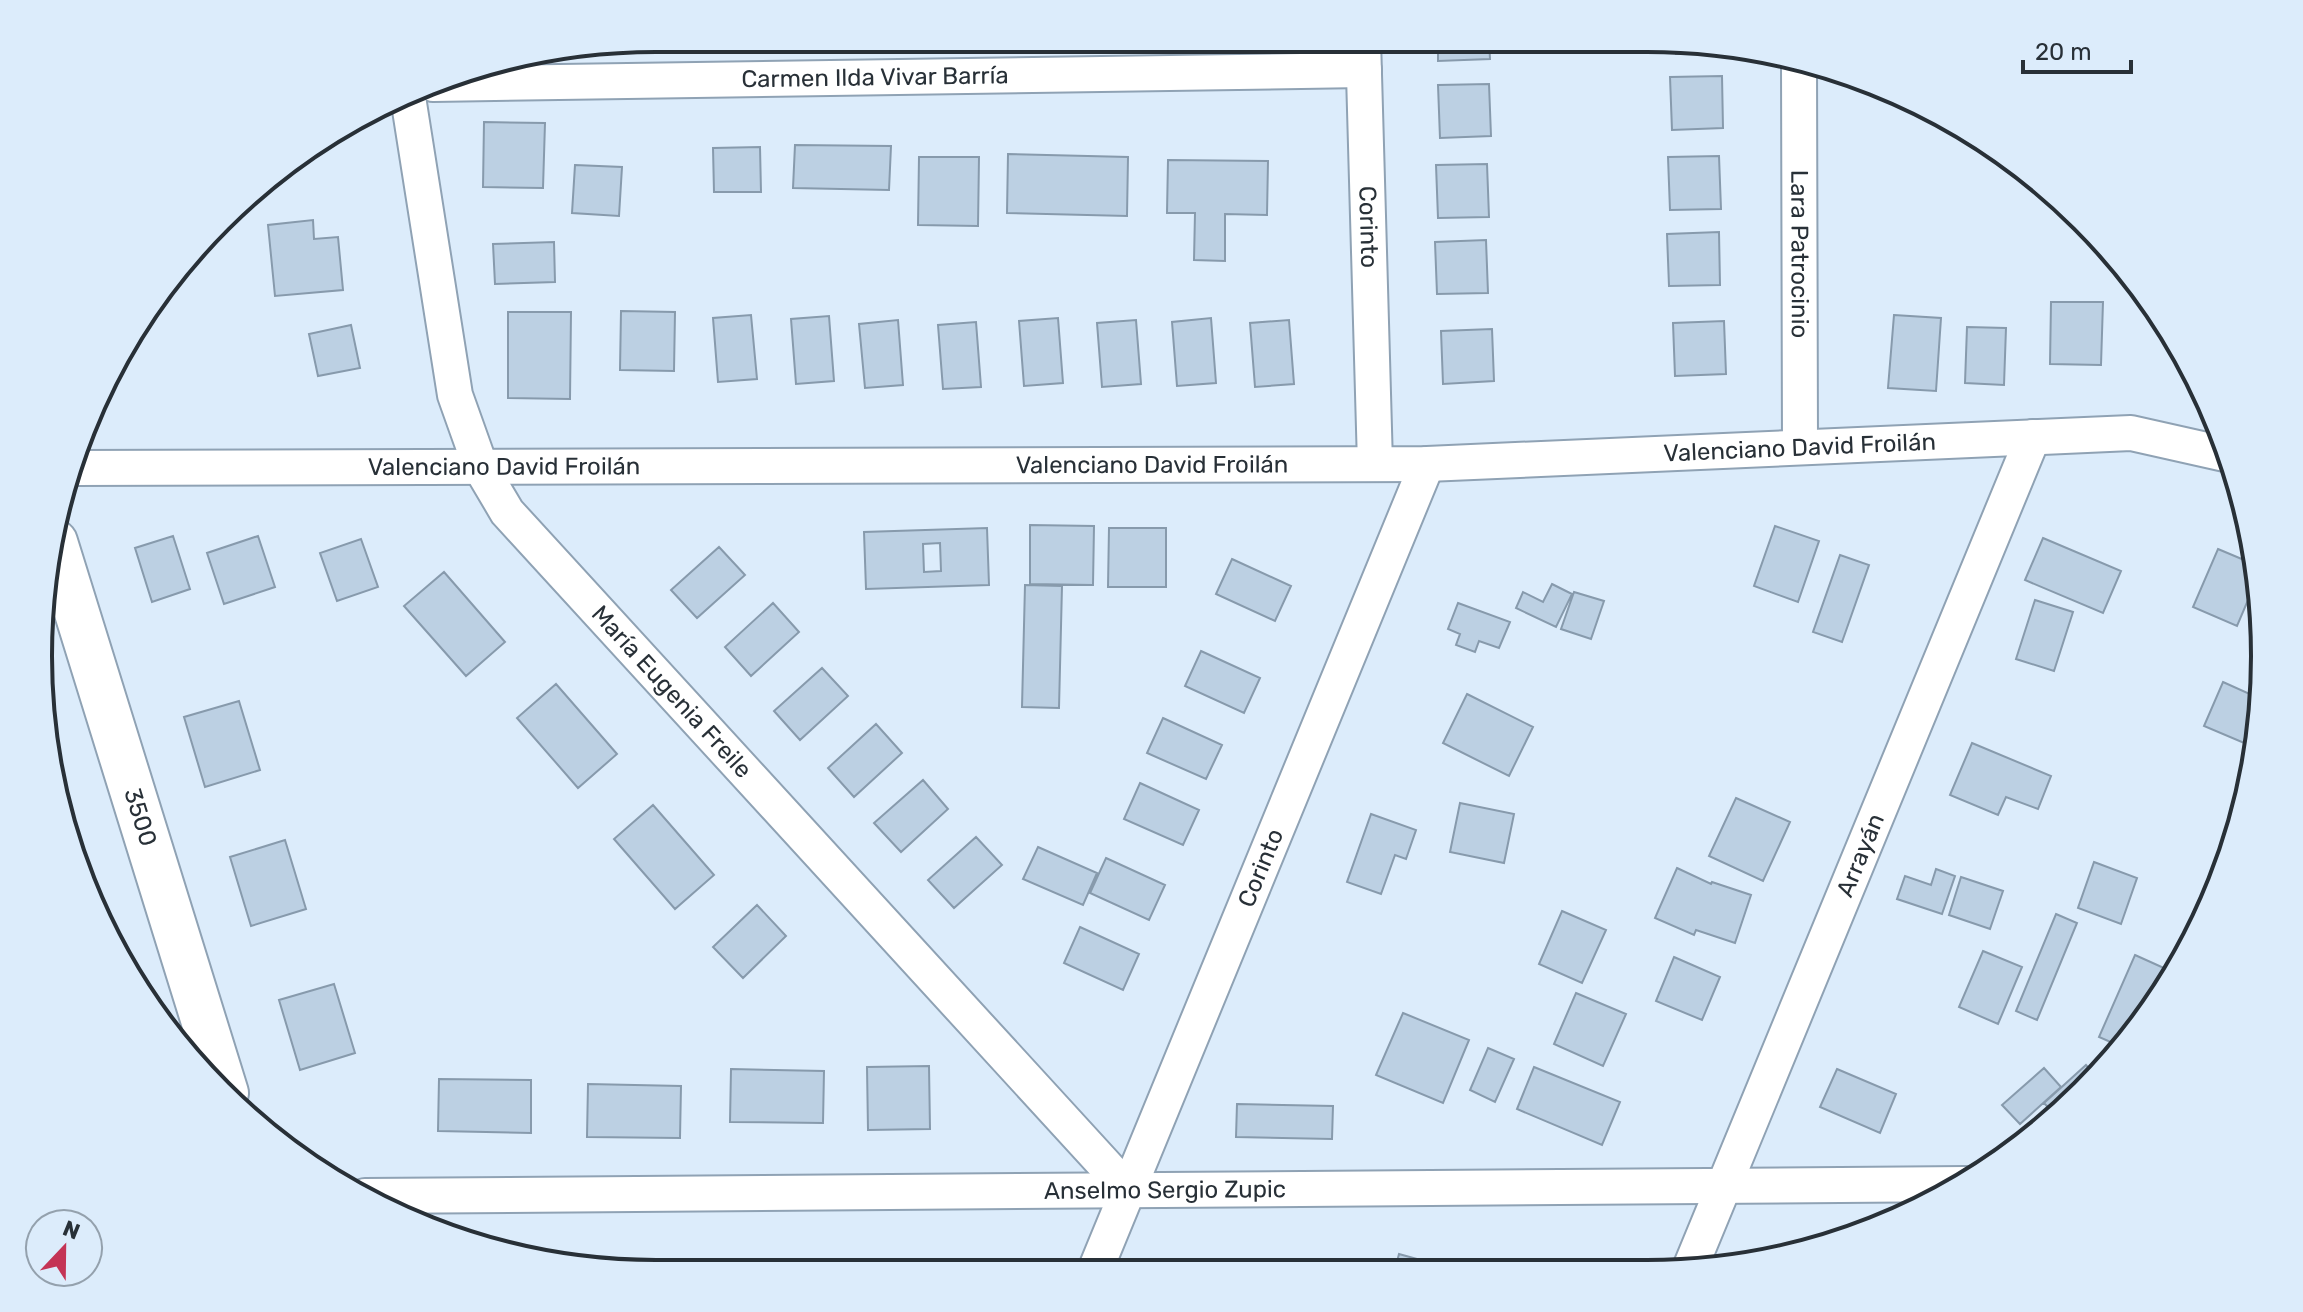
<svg xmlns="http://www.w3.org/2000/svg" width="2303" height="1312" font-family="Rubik,sans-serif">
<style>
.building{fill:#bcd0e3;stroke:#879aac;stroke-width:2;fill-rule:evenodd}
.lines{fill:none;stroke-linecap:round;stroke-linejoin:round}
.street-casing{stroke:#8fa2b4;stroke-width:38}
.secondary-casing{stroke:#8fa2b4;stroke-width:48}
.street{stroke:#fff;stroke-width:34}
.secondary{stroke:#fff;stroke-width:44}
.labels{text-anchor:middle;stroke-width:6;stroke-linejoin:round;paint-order:stroke}
.street-label{font-size:24px;fill:#283037;stroke:#dcecfb}
.rim{fill:none;stroke:#283037;stroke-width:4}
</style>
<rect width="100%" height="100%" fill="#dcecfb"/>
<path class="building" d="M1438,39H1489L1490,59L1438,61Z
M1638,39H1666V48H1639Z
M1676,39L1727,47V52L1676,54Z
M1722,76L1723,128L1672,130L1670,77Z
M1489,84L1491,136L1440,138L1438,85Z
M484,122L545,123L543,188L483,187Z
M795,145L891,146L889,190L793,188Z
M760,147L761,192H714L713,148Z
M1008,154L1128,157L1127,216L1007,213Z
M1719,156L1721,209L1670,210L1668,157Z
M919,157H979L978,226L918,225Z
M1168,160L1268,161L1267,215L1225,214V261L1194,260L1195,213H1167Z
M1487,164L1489,217L1438,218L1436,165Z
M575,165L622,167L619,216L572,213Z
M313,220L314,239L338,237L343,290L275,296L268,225Z
M1719,232L1720,285L1669,286L1667,234Z
M1486,240L1488,293L1437,294L1435,242Z
M554,242L555,282L495,284L493,244Z
M2051,302H2103L2101,365L2050,364Z
M621,311L675,312L674,371L620,370Z
M508,312H571L570,399L508,398Z
M751,315L757,379L718,382L713,318Z
M1894,315L1941,318L1936,391L1888,388Z
M829,316L834,381L796,384L791,319Z
M1058,318L1063,383L1024,386L1019,321Z
M1211,318L1216,383L1177,386L1172,322Z
M898,320L903,385L865,388L859,324Z
M1136,320L1141,384L1102,387L1097,323Z
M1289,320L1294,384L1255,387L1250,323Z
M1724,321L1726,374L1675,376L1673,323Z
M976,322L981,387L943,389L938,325Z
M351,325L360,368L318,376L309,334Z
M1967,327L2006,328L2004,385L1965,383Z
M1492,329L1494,381L1443,384L1441,331Z
M1030,525L1094,526L1093,585L1030,584Z
M1775,526L1819,541L1798,602L1754,586Z
M987,528L989,585L866,589L864,532ZM940,543L941,571L924,572L923,544Z
M1109,528H1166V587H1108Z
M173,536L190,589L152,602L135,548Z
M258,536L275,587L224,604L207,553Z
M2043,538L2121,571L2103,613L2025,580Z
M361,539L378,587L337,601L320,553Z
M719,547L745,575L697,618L671,590Z
M2218,549L2256,565L2257,579L2237,626L2193,607Z
M1840,555L1869,565L1842,642L1813,632Z
M1232,559L1291,586L1275,621L1216,594Z
M444,572L505,642L466,676L404,606Z
M1552,584L1572,594L1556,627L1516,608L1523,592L1543,602Z
M1025,585L1062,586L1059,708L1022,707Z
M1574,592L1604,601L1591,639L1561,629Z
M2035,600L2073,612L2054,671L2016,659Z
M773,603L799,632L751,676L725,647Z
M1458,603L1510,622L1499,648L1479,641L1475,652L1456,645L1460,634L1448,629Z
M1201,651L1260,678L1244,713L1185,686Z
M822,668L848,696L800,740L774,711Z
M2223,682L2261,699L2256,748L2204,726Z
M556,684L617,754L578,788L517,718Z
M1467,694L1533,727L1509,776L1443,743Z
M239,701L260,770L205,787L184,717Z
M1163,718L1222,745L1206,779L1147,753Z
M876,724L902,753L854,797L828,768Z
M1972,743L2051,776L2038,809L2006,797L1998,815L1950,795Z
M923,780L948,809L901,852L874,823Z
M1140,783L1199,810L1183,845L1124,819Z
M1736,798L1790,822L1763,881L1709,856Z
M1460,803L1514,814L1504,863L1450,852Z
M653,805L714,875L675,909L614,839Z
M1371,814L1416,830L1406,859L1395,855L1381,894L1347,882Z
M976,837L1002,865L954,908L928,880Z
M285,840L306,909L251,926L230,857Z
M1038,847L1097,873L1083,905L1023,879Z
M1106,858L1165,885L1149,920L1090,893Z
M2094,862L2137,878L2121,924L2078,908Z
M1677,868L1711,884L1712,882L1751,895L1735,943L1696,930L1694,935L1655,918Z
M1936,869L1955,876L1942,914L1897,899L1905,876L1931,885Z
M1961,877L2003,891L1990,929L1949,915Z
M757,905L786,936L743,978L713,947Z
M1562,911L1606,930L1582,983L1539,964Z
M2056,914L2077,923L2037,1020L2016,1011Z
M1080,927L1139,954L1123,990L1064,963Z
M1983,951L2022,967L1998,1024L1959,1007Z
M2135,955L2175,973L2161,999L2122,1047L2099,1037Z
M1674,957L1720,977L1702,1020L1656,1001Z
M334,984L355,1053L300,1070L279,1000Z
M1576,993L1626,1014L1603,1066L1554,1044Z
M1403,1013L1469,1040L1443,1103L1376,1075Z
M1488,1048L1514,1059L1495,1102L1470,1090Z
M2086,1065L2097,1077L2084,1093L2055,1115L2044,1103Z
M929,1066L930,1129L868,1130L867,1067Z
M1534,1067L1620,1102L1602,1145L1517,1109Z
M2044,1068L2061,1087L2020,1124L2002,1105Z
M731,1069L824,1071L823,1123L730,1122Z
M1837,1069L1896,1094L1880,1133L1820,1107Z
M439,1079L531,1080V1133L438,1131Z
M588,1084L681,1086L680,1138L587,1137Z
M1237,1104L1333,1106L1332,1139L1236,1137Z
M1399,1254L1442,1266L1440,1273H1394Z"/>
<g class="lines">
<defs>
<g id="street">
<path id="s1" d="M1363,39L1375,464"/>
<path id="s2" d="M1799,62L1800,446"/>
<path id="s3" d="M433,84L1364,70"/>
<path id="s4" d="M408,97L455,395L481,468L507,512L1127,1189"/>
<path id="s5" d="M72,468L1427,464L2131,433L2229,455"/>
<path id="s6" d="M365,1196L1966,1184"/>
<path id="s7" d="M1094,1273L1427,464"/>
<path id="s8" d="M1688,1273L2033,437"/>
</g>
<g id="secondary">
<path id="s9" d="M55,542L226,1093"/>
</g>
</defs>
<use href="#street" class="street-casing"/>
<use href="#secondary" class="secondary-casing"/>
<use href="#street" class="street"/>
<use href="#secondary" class="secondary"/>
</g>
<g class="labels">
<g class="street-label">
<text dy="8" stroke="none"><textPath href="#s3" startOffset="442">Carmen Ilda Vivar Barría</textPath></text>
<text dy="8" stroke="none"><textPath href="#s1" startOffset="188">Corinto</textPath></text>
<text dy="8" stroke="none"><textPath href="#s2" startOffset="192">Lara Patrocinio</textPath></text>
<text dy="8" stroke="none"><textPath href="#s5" startOffset="1728">Valenciano David Froilán</textPath></text>
<text dy="8" stroke="none"><textPath href="#s5" startOffset="1080">Valenciano David Froilán</textPath></text>
<text dy="8" stroke="none"><textPath href="#s5" startOffset="432">Valenciano David Froilán</textPath></text>
<text dy="8" stroke="none"><textPath href="#s4" startOffset="674">María Eugenia Freile</textPath></text>
<text dy="8" stroke="none"><textPath href="#s9" startOffset="288">3500</textPath></text>
<text dy="8" stroke="none"><textPath href="#s8" startOffset="452">Arrayán</textPath></text>
<text dy="8" stroke="none"><textPath href="#s7" startOffset="438">Corinto</textPath></text>
<text dy="8" stroke="none"><textPath href="#s6" startOffset="800">Anselmo Sergio Zupic</textPath></text>
</g>
</g>
<path d="M0 0H2303V1312H0ZM656 52H1647A604 604 0 0 1 2251 656V656A604 604 0 0 1 1647 1260H656A604 604 0 0 1 52 656V656A604 604 0 0 1 656 52Z" fill="#dcecfb" fill-rule="evenodd"/>
<path class="rim" d="M656 52H1647A604 604 0 0 1 2251 656V656A604 604 0 0 1 1647 1260H656A604 604 0 0 1 52 656V656A604 604 0 0 1 656 52Z"/>
<g transform="translate(64 1248) rotate(22)"><circle r="38" fill="#dcecfb" stroke="#94a1ad" stroke-width="2"/>
<path d="M0-6L14 30L0 20L-14 30Z" fill="#c43455"/>
<text y="-12" font-size="22" font-weight="bold" text-anchor="middle" fill="#283037">N</text>
</g>
<path d="M2023 60v12h108v-12" fill="none" stroke="#283037" stroke-width="4"/>
<text x="2035" y="60" font-size="24" fill="#283037" stroke="#dcecfb" stroke-width="6" paint-order="stroke">20 m</text>
</svg>
